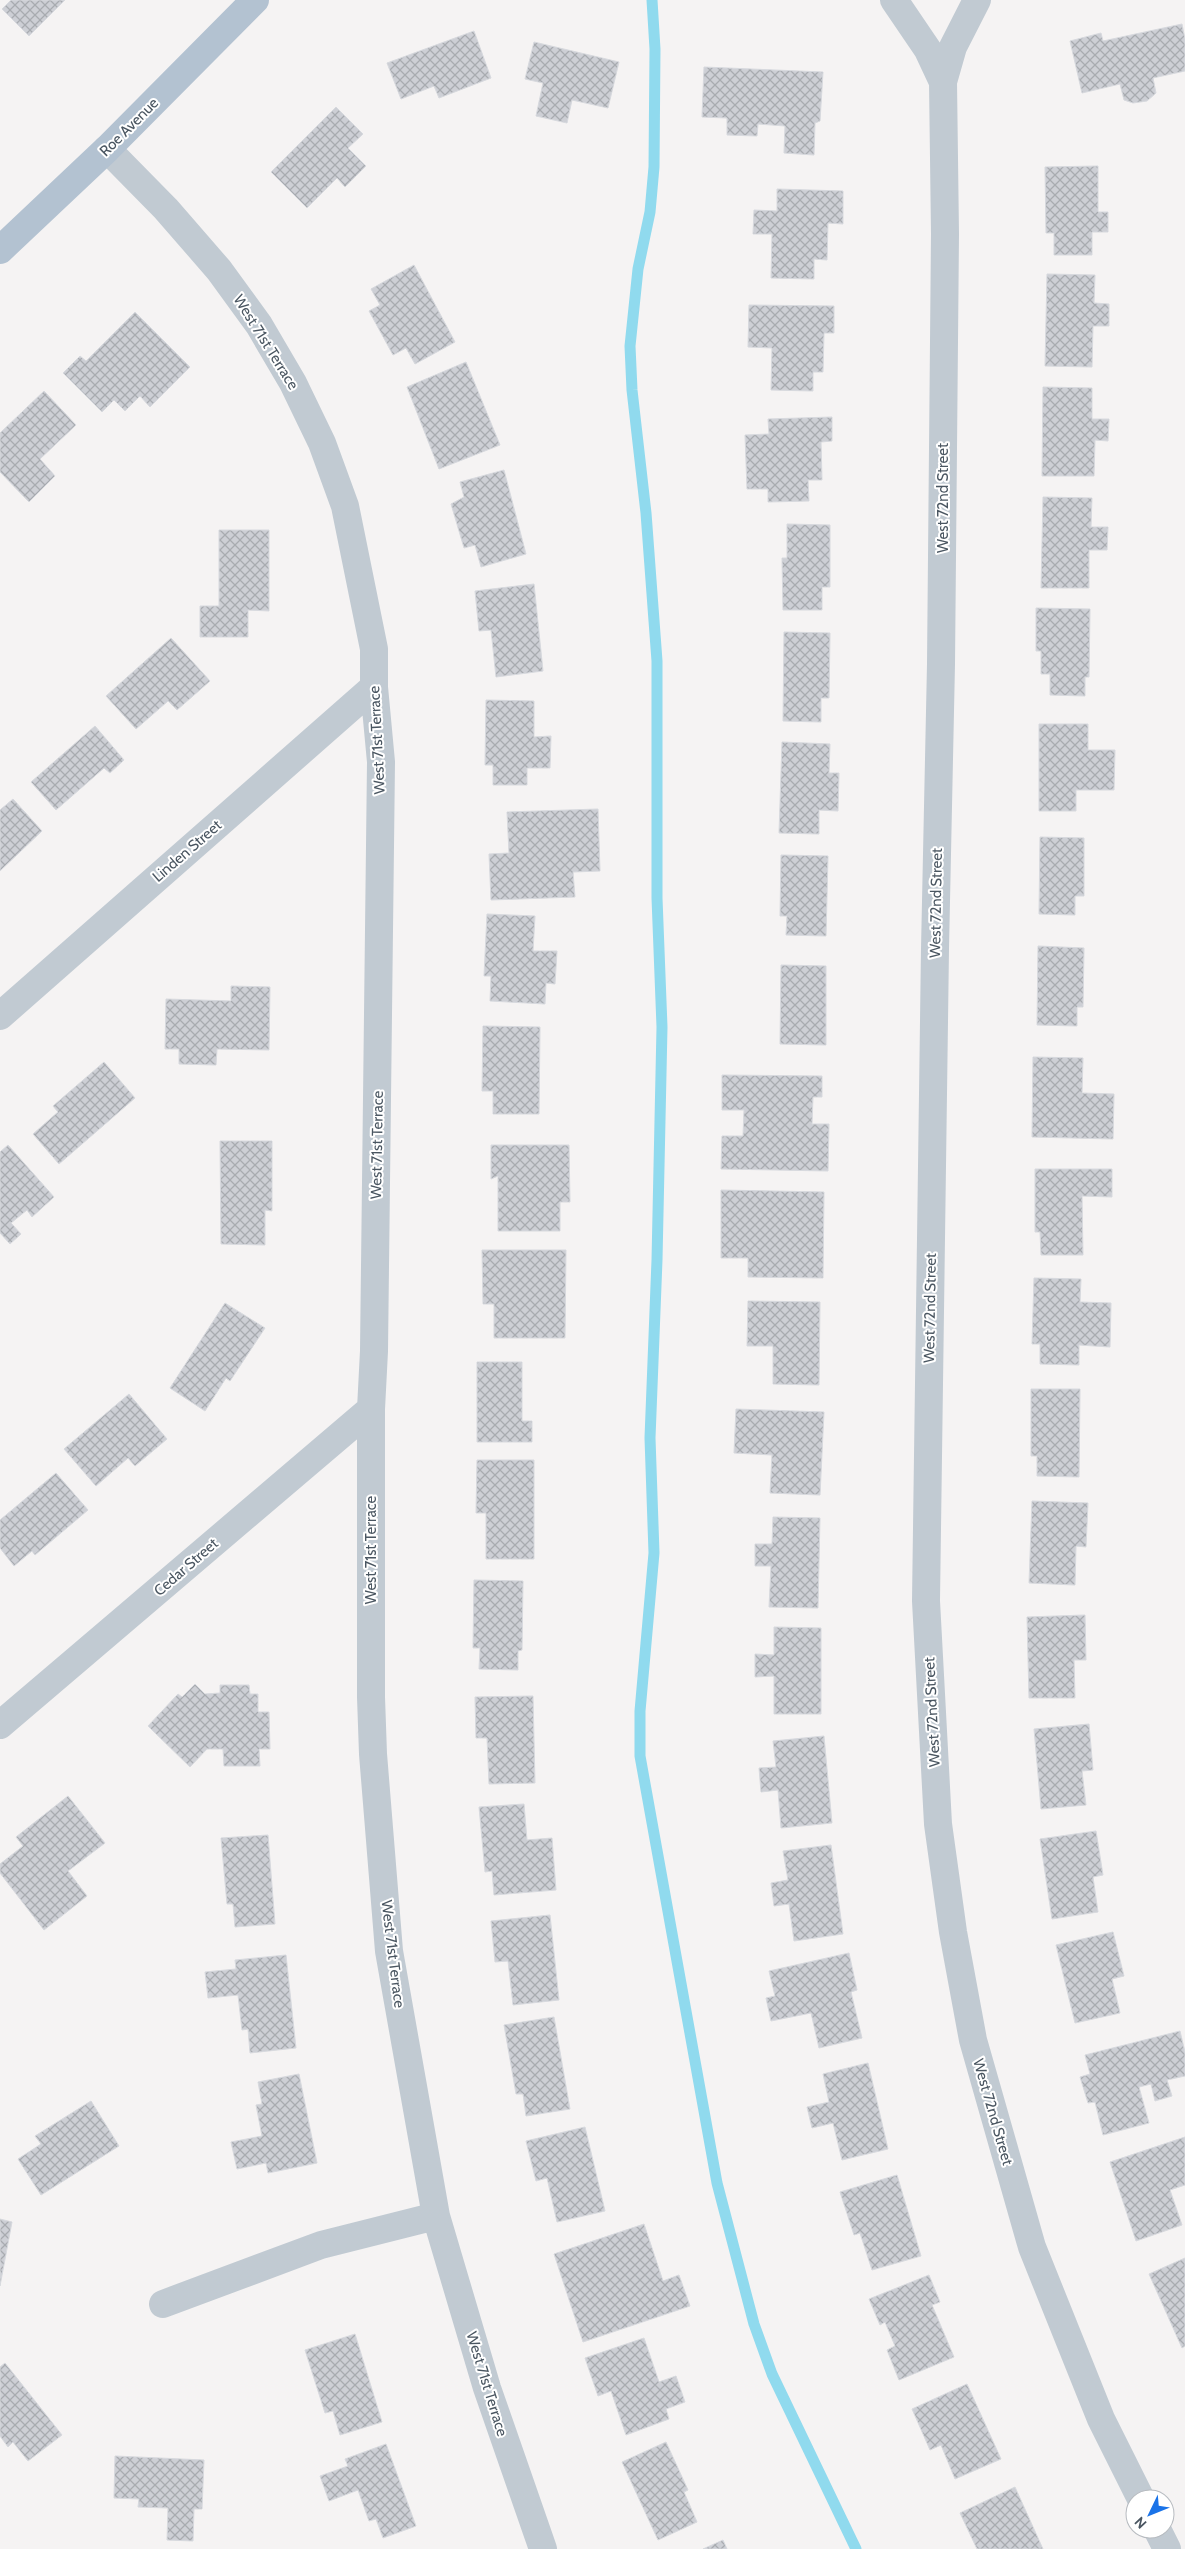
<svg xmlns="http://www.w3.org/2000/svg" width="1185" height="2549" font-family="Cabin,sans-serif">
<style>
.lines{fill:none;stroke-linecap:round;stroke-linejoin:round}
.stream{stroke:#90daee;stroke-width:11}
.building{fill:url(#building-cross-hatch);stroke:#d7d9de}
.minor{stroke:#c1cad2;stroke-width:28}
.major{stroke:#b3c2d1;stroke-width:28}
.labels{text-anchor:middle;stroke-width:4;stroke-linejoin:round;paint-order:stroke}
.street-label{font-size:15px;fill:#4a5661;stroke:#fff}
</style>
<defs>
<pattern id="building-cross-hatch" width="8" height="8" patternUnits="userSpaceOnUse" patternTransform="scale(1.25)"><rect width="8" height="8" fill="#cdcfd5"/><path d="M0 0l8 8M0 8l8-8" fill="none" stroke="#a8abb0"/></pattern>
</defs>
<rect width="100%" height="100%" fill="#f5f3f3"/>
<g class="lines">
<path class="stream" d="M652,0L655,49L654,167L650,212L638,269L630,346L632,390L646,513L657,661V898L662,1027L657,1260L650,1438L654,1553L640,1711V1756L717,2183L754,2324L772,2374L856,2549"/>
</g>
<path class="building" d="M11,0H65L29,36L2,9Z
M1182,24L1185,39V71L1153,78L1156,93L1147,101L1133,103L1124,100L1120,84L1082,93L1070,41L1101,33L1103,41Z
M474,31L491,78L439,98L434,86L401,99L387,63Z
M534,42L619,62L608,108L572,100L567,123L536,116L543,83L525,79Z
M704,67L823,72L820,121L815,123L814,155L784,153L785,126L758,124L757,136L727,135V118L702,117Z
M336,107L363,134L348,148L366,166L345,187L337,178L307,208L271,172Z
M1098,166V212H1108V232H1092V255H1054V233H1046L1045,167Z
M777,189L843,191V224L828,223L827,260L814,259V279L771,278L772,234H753L754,210L777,211Z
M414,265L455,342L415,364L406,348L393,355L369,311L380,305L371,289Z
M1047,274L1095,275L1094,303L1109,304V326H1093L1092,367L1045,366Z
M749,305L834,306V333H824L823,372H813V391L771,390L772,348L748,347Z
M135,312L190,367L150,407L140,396L125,411L114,400L102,412L63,373L80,356L86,361Z
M466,362L500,445L439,469L407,387Z
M1043,387L1092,388V419H1109L1108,441L1095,440L1094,476H1042Z
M44,391L76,425L40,459L55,476L29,502L0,472V433Z
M832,417V441L821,442L822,480H808L809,501L768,502V489H747L745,435L769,434L768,419Z
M504,470L526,554L481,567L475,545L464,548L451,504L464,497L460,482Z
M1043,497L1092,498L1091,527H1108L1107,550H1089V588H1041Z
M787,524L830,525V587H822V610H783L782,558H787Z
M219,530H269V611L248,610V637H200V606H219Z
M534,584L543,671L496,677L491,630L479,631L475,591Z
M1036,608L1090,609L1089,677H1085V696L1050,695V674H1041V651H1036Z
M784,632L830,633L829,698H821V722L783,721Z
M171,638L210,681L177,710L168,701L136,729L106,696Z
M486,700L534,701V737L551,736L550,768H527V785H493V765H485Z
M1039,724H1088V750H1115L1114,790H1076V811H1039Z
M95,726L124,760L110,773L104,768L56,810L31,782Z
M782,742L830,744L829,773H839L838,811L819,810V834L779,833Z
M13,799L42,831L0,871V810Z
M598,809L600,871L573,872L575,897L491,900L489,854L509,853L507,812Z
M1040,837L1084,838V896H1075V915L1039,914Z
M781,855L828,856L826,936L786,935L787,916H780Z
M487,914L535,916L533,951H557L555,984L546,983L545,1004L490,1001L491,976H484Z
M1038,946L1084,948L1083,1007H1077V1026L1037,1025Z
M781,965L826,966V1045L780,1044Z
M231,986L270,987L269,1050L217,1049L216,1065L179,1064V1049H165L166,999L231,1001Z
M483,1026L540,1027L539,1114H493V1091H482Z
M1033,1057L1083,1058L1082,1093L1114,1094L1113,1139L1032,1137Z
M104,1062L135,1098L59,1164L33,1134L58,1112L53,1106Z
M722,1075L822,1076V1097H813L812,1124H829L828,1171L721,1169L722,1136H743L744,1110H722Z
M220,1141H272V1211L265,1210V1245L221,1244Z
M8,1145L54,1197L32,1217L27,1210L11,1223L21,1234L10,1244L0,1233V1152Z
M491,1145H569L570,1202H560V1231H498V1176L491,1179Z
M1035,1169H1112V1197L1082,1196L1083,1255H1041L1040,1232H1035Z
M721,1190L824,1192L823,1278L748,1277V1258H721Z
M482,1250H566L565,1338H494V1304H483Z
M1034,1278L1081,1279L1080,1302L1111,1303L1110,1347L1079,1345V1365L1040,1364V1344H1032Z
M748,1301L820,1302L819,1385L773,1384V1346H747Z
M225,1303L265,1328L230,1381L226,1378L205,1411L170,1388Z
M477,1362H522V1421H532V1442H477Z
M1031,1389H1080L1079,1477L1037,1476V1456H1031Z
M129,1394L167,1439L135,1466L128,1458L96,1486L64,1449Z
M736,1409L824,1412L820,1495L770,1493L772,1455L734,1453Z
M477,1460H534V1559H486V1513H476Z
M56,1473L88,1510L35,1555L32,1551L14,1566L0,1548V1520Z
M1032,1501L1088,1503L1086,1547L1076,1546L1075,1585L1029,1583Z
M773,1517L820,1518L818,1608L769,1607L771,1566H755V1544H772Z
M474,1580L523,1581L522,1650L518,1651V1670L479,1669L480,1648H473Z
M1085,1615L1086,1660H1074L1075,1698H1029L1027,1617Z
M774,1627L821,1628V1714H774V1676L755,1677V1654L774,1655Z
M195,1684L205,1694L220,1693V1685H249L250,1694H258V1712H269L270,1749H259L260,1766H224L223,1749H207L190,1767L148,1726L178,1694L182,1697Z
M533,1696L535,1783L489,1784L487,1738H476L475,1697Z
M1089,1724L1093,1770L1082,1771L1086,1805L1041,1809L1034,1729Z
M824,1736L832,1823L781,1828L778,1790L761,1792L759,1768L776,1767L773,1741Z
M68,1796L105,1843L68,1871L87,1896L44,1930L0,1873V1864L23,1846L16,1837Z
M524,1804L527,1840L552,1838L556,1890L494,1895L492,1871L485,1872L479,1807Z
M1096,1831L1103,1875L1093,1877L1098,1912L1052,1919L1040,1839Z
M268,1835L275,1924L235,1927L233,1904H227L221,1838Z
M831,1845L843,1934L794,1941L789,1904L774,1906L771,1883L788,1880L783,1851Z
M550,1915L559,2000L513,2005L508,1961L495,1962L491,1921Z
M1113,1932L1124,1976L1112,1979L1120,2013L1075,2023L1056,1945Z
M849,1953L857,1990L851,1992L862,2038L819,2048L811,2013L771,2021L766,1998L775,1996L769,1971Z
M286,1955L296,2048L250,2053L248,2029L242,2030L238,1995L208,1998L205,1972L236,1969L235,1960Z
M554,2017L570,2109L526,2116L523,2094H516L504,2025Z
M1180,2031L1185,2052V2076L1167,2080L1172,2096L1155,2101L1151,2084L1139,2087L1149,2123L1103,2135L1095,2102L1088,2103L1080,2077L1090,2074L1085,2055Z
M868,2063L888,2149L842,2160L833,2123L812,2128L807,2107L829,2102L823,2074Z
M299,2074L317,2163L268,2173L266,2163L237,2169L231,2142L262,2136L256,2105L262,2104L258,2082Z
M91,2101L119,2146L41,2195L18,2159L41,2144L35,2136Z
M585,2127L605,2211L557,2222L547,2178L536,2181L526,2141Z
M1185,2137V2185L1170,2190L1182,2225L1136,2241L1110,2162Z
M897,2175L921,2256L872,2270L860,2233L854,2235L840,2192Z
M0,2219L12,2222L0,2286Z
M644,2224L663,2281L679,2275L690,2306L583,2342L554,2254Z
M1185,2258V2346L1182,2348L1149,2274Z
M929,2275L940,2302L932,2305L954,2357L899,2380L887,2350L895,2346L885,2322L880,2325L869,2299Z
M355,2334L382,2422L340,2435L333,2411L325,2413L305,2350Z
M644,2338L659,2382L676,2376L685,2402L666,2409L669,2419L626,2435L611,2391L598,2396L585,2358Z
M5,2363L62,2435L28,2461L13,2442L8,2447L0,2436V2367Z
M967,2384L1001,2459L955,2479L941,2445L930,2450L912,2409Z
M666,2442L688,2490L684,2492L697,2522L658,2540L622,2462Z
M386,2444L416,2526L383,2538L376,2519L369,2521L358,2490L329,2501L320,2476L348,2466L345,2459Z
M115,2456L204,2460L202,2509H194L193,2541L167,2540L168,2508L138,2507L139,2499L114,2498Z
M1015,2487L1043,2549H977L960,2513Z
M723,2540L727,2549H703Z"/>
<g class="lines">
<path class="minor" d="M894,0L928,50L943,82
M977,0L953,47L943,82L945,234L941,664L935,949L926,1601L938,1824L953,1932L973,2040L1032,2247L1101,2419L1141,2499
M107,149L166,209L219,270L259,325L293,383L322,443L345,506L374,649V687L381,762L374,1351L371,1409V1697L373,1754L389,1951L436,2216L487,2388L543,2549
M0,1016L374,687
M0,1725L371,1409
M163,2304L321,2245L436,2216
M1157,2529L1167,2549"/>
<path class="major" d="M0,250L107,149L255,0"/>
</g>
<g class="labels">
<g class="street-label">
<text transform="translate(129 127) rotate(-45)" y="5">Roe Avenue</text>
<text transform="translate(266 342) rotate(58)" y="5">West 71st Terrace</text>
<text transform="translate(943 498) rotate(-90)" y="5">West 72nd Street</text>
<text transform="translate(377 740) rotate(-93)" y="5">West 71st Terrace</text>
<text transform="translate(187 851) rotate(-41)" y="5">Linden Street</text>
<text transform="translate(936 903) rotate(-89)" y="5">West 72nd Street</text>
<text transform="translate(377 1145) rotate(-89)" y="5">West 71st Terrace</text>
<text transform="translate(930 1308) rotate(-89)" y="5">West 72nd Street</text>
<text transform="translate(371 1550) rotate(-90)" y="5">West 71st Terrace</text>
<text transform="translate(186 1567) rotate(-41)" y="5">Cedar Street</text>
<text transform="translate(932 1712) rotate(-93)" y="5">West 72nd Street</text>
<text transform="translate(393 1954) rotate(83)" y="5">West 71st Terrace</text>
<text transform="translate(993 2112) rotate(74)" y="5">West 72nd Street</text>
<text transform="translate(487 2384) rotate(73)" y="5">West 71st Terrace</text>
</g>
</g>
<g transform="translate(1150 2514) rotate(227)"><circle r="24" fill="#ffffff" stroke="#b7bbc0"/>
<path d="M0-4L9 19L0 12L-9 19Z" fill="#1a73e8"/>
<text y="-8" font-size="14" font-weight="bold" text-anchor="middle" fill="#4a5661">N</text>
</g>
</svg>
